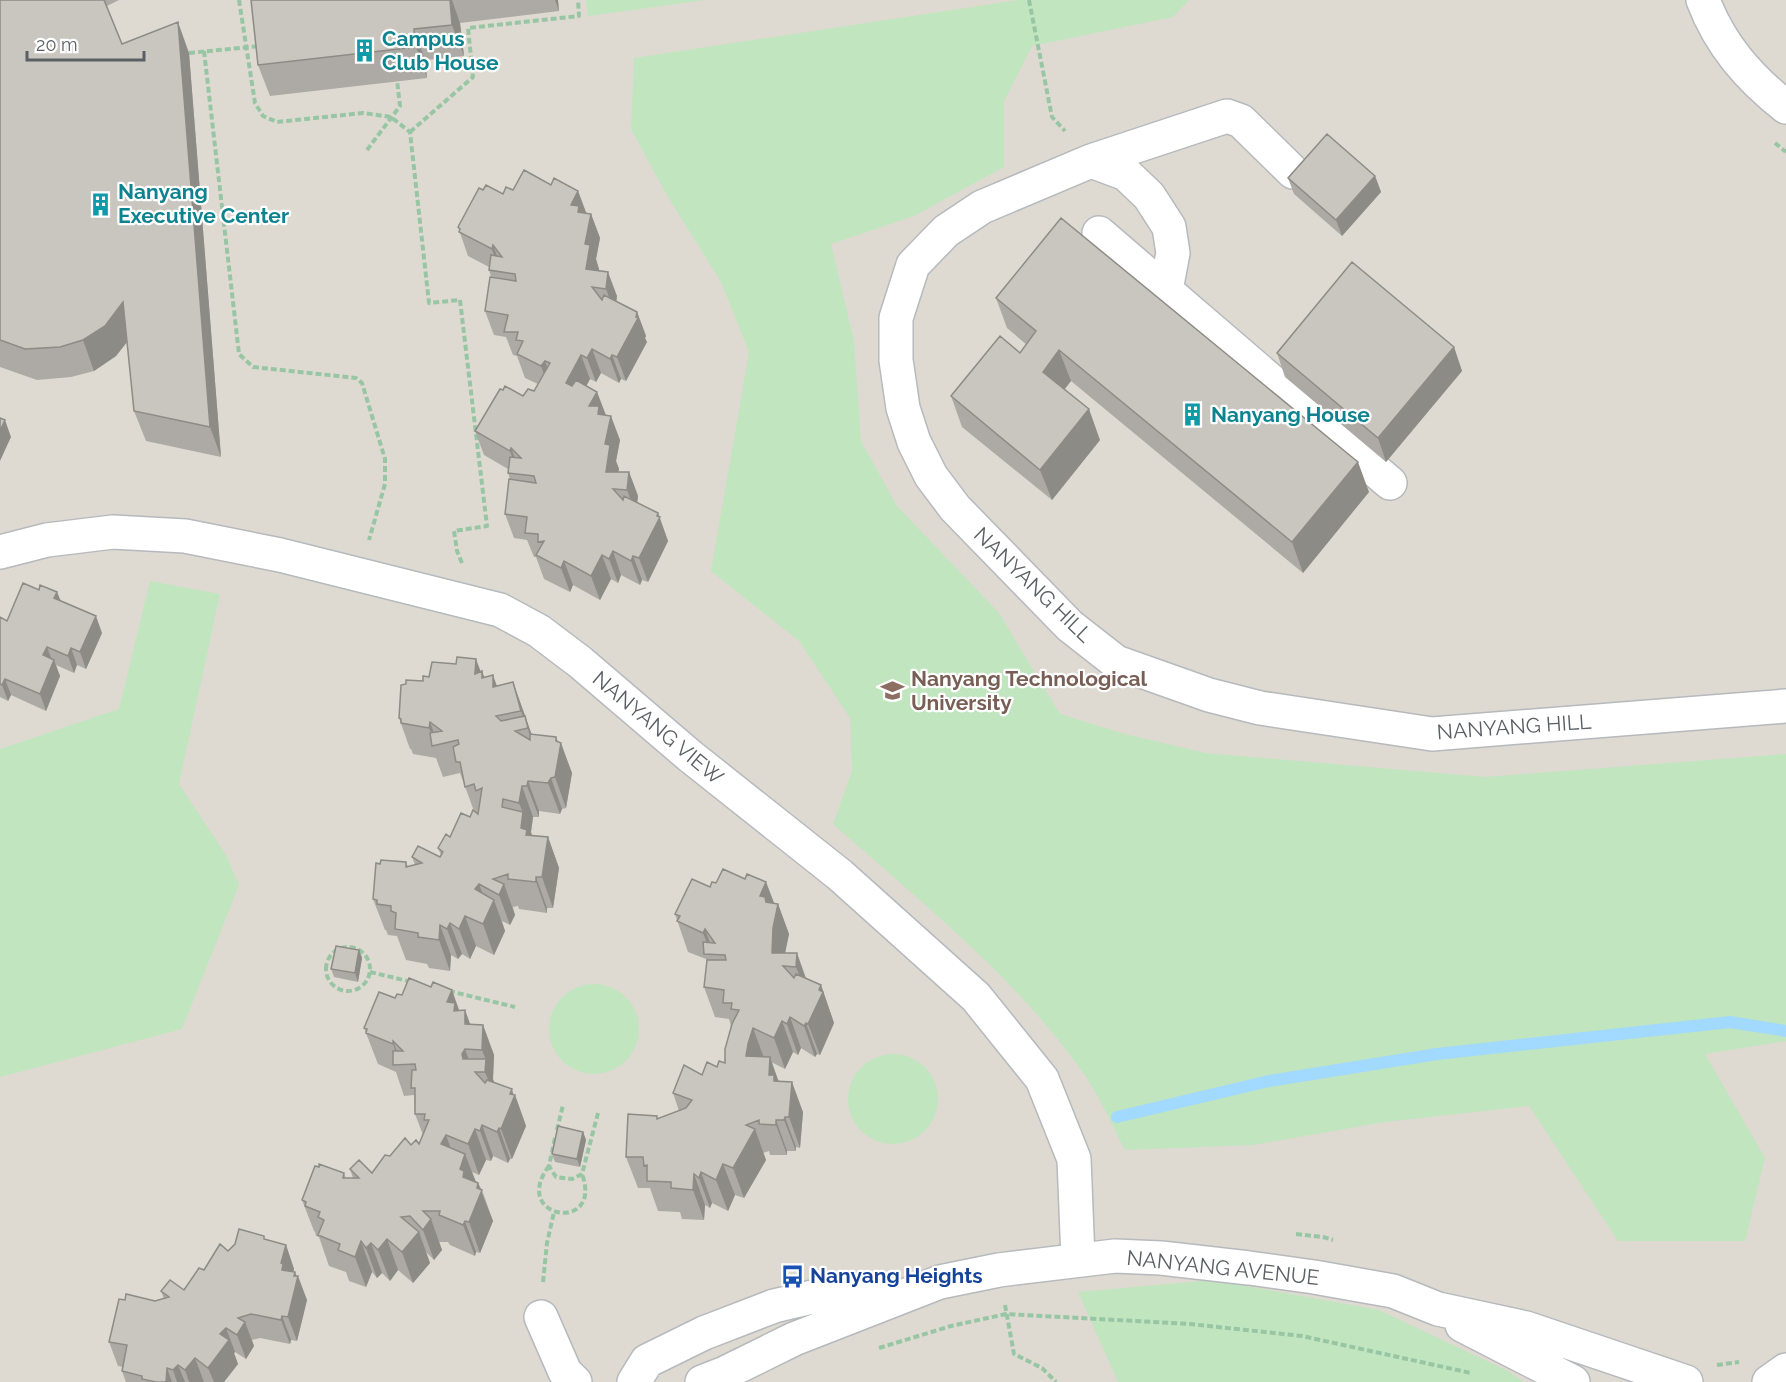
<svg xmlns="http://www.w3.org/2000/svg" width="1786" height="1382" font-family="Raleway,sans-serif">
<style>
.education{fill:#dedad1}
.green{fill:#c1e5bf}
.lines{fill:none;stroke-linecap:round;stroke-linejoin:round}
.stream{stroke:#a2d9ff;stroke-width:12}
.minor-casing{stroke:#b6b9bd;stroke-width:36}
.path{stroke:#98c6a4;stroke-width:4;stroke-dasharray:6 3;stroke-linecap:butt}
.minor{stroke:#fff;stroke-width:33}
.wall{fill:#adaaa5}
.shaded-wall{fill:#8d8b86}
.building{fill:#c9c6c0;stroke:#8d8b86;stroke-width:1.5}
.labels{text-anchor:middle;stroke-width:4.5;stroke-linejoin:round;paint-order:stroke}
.culture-label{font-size:21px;font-weight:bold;fill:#0d838f;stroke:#fff;text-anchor:start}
.street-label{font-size:21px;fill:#5b5f64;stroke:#fff}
.education-label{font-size:21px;font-weight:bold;fill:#785e54;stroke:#fff;text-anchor:start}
.transit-label{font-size:21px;font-weight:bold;fill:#164399;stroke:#fff;text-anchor:start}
</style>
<rect width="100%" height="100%" fill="#eeebe3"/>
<path class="education" d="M0,0H1786V1382H0Z"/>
<path class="green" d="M586,0H706L588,16Z
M1018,0H1189L1173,17L1032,46L1004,101V167L914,216L831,244L854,341L861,441L897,506L999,613L1060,714L1125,734L1206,753L1485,777L1786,754V1041L1705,1054L1765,1158L1745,1241H1618L1529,1106L1385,1122L1253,1145L1125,1150C1112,1126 1101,1099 1086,1077C1018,979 922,903 833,824L852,771L850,718L799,641L711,571L749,352L721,282L665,192L631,129L634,58Z
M150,581L220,594L179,784L226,855L239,885L182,1029L0,1077V749L119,709Z
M549 1029a45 45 0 1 1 90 0a45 45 0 1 1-90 0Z
M848 1099a45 45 0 1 1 90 0a45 45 0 1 1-90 0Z
M1213,1280L1379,1310L1508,1371L1524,1382H1118L1078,1292Z"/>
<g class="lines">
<path class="stream" d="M1117,1117L1269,1081L1437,1054L1730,1022L1786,1031"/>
<defs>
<path id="minor" d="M1703,0C1720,45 1749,78 1786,107
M1091,161L1126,174L1149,196L1169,227L1173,253L1166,290
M1293,172L1241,121L1227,116L1091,161L982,207L946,231L913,265L896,318V360L903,408L914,442L931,476L955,508L1070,626L1116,662L1209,695L1260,708L1432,734L1786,706
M1099,233L1390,483
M0,552L47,540L113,532L185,536L280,555L500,610L539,631L580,662L690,756L840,875L976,997L1042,1079L1074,1159L1078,1259
M541,1317L565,1372L575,1382
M1462,1325L1573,1382
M634,1382L647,1361L704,1333L774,1306L825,1294L884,1300
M702,1382L725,1373L794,1339L940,1282L999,1270L1115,1256L1161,1258L1249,1268L1314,1277L1393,1291L1438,1309L1526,1328L1686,1382
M1769,1382L1786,1370"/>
</defs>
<use href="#minor" class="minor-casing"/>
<path class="path" d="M239,0L255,103L263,116L277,122L363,113L391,117L410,132L429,303L460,300L487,526L454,531L457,551L462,563
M1029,0L1052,117L1065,131
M204,51L239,354L253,367L356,378L362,383L385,459V484L369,540
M189,53L260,46
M410,132L473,77L468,28L579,16L578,0
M1775,143L1786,152
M367,150L400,106L397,80
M326 969a22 22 0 1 1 44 0a22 22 0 1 1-44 0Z
M370,972L412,982
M449,991L515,1007
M557,1130L563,1105
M555,1138L549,1166L556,1177L572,1179L582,1174L598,1113
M549,1166C509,1219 604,1234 582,1174
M1296,1234L1323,1237L1333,1240
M543,1282L547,1243L554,1212
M1005,1305L1014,1354L1042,1368L1056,1382
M879,1348L951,1326L1006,1314L1190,1324L1302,1336L1471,1373
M1717,1365L1739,1362"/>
<use href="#minor" class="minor"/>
</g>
<path class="wall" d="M0,0H119L107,6L122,44L189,53L221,457L146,441L134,411L127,342L116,356L94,371L71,377L37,380L0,367Z
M251,0H558L559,11L460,23L464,56L425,60L427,78L270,96L258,65Z
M1375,176L1381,192L1342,236L1294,194L1288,178Z
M551,185L578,191L586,213L591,214L600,238L596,259L599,271L617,296L616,301L637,312L646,336L645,338L647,342L626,381L621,379L619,383L601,373L596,382L590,379L586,386L597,392L606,415L620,440L616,461L619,469L618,472H629L638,496L637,502L658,513L668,541L648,582L642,580L640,585L621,575L618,583L611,579L600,600L573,585L570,592L544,579L536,557H534L527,540L514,538L505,514L510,479L508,473V469L484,455L475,431L523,396L534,391L538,384L525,378L517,356L513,355L506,337L494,335L485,311L491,277L489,270V267L468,256L458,227L483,190L503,194L513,190Z
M996,298L1369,492L1303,573L1071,381L1065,389L1100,440L1052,500L962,427L951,396L1020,353L1027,345L1007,328Z
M1454,347L1462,371L1386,462L1285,377L1277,353Z
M39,590L57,592L61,601L102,633L86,669L77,665L74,673L56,665L60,676L46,711L11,695L8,701L0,697V617L7,621Z
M482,671L484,677L497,686L513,682L532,735L558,742L572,773L566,808L562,809L560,814L539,811V817H533L531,832L532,836L548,837L559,868L553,908H547V913L519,909L518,906L513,907L515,915L510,925L502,921L505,931L494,955L476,946L470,959L462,954L458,959L451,955L450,971L429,968L427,964L406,960L397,936L388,935L386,930H385L373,899L406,862L408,867L415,865L412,857H440L441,855L438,848L470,817L474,811L460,773L443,777L436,758L413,754L411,749H410L399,718L423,681L429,677Z
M745,879L766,882L774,903L778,904L789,934L785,953L806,979L821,985L834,1023L820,1055L817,1054L815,1057L801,1048L798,1055L793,1052L785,1069L771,1062L778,1081L803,1112L800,1148L796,1147V1151H787V1155H770L769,1151L763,1153L766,1160L744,1198L735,1195L728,1211L712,1203L710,1208L705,1205L704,1220L682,1219L680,1212L658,1211L650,1188H638L626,1157L658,1119L679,1111L673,1093L702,1075L725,1063L731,1026L729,1019L715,1017L704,987L707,963L706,959L688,952L675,914L716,883Z
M359,950L362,958L358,982L334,977L331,969Z
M395,998L460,1010H465L470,1024L483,1025L494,1055L493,1079L494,1083L515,1095L526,1126L512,1159H510L508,1163L493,1156L491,1161L486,1160L479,1175L472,1172L476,1182L478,1183L482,1190L493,1221L480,1253L476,1252L475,1256L450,1245L448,1242H439L442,1250L434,1260L426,1252L430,1263L413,1283L398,1270L390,1281L382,1273L377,1278L372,1272L366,1287L349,1281L346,1272L329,1266L319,1237L316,1236L315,1232L314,1231L302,1200L344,1173L346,1178H353L350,1169L372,1173L390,1156L411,1145L419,1144L423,1135L415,1114L414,1095L404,1096L396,1072L378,1064L364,1028Z
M583,1132L586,1140L580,1167L555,1162L552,1154Z
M265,1239L286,1245L294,1269V1272H295L307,1300L297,1341L291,1340L290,1344L260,1338L252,1340L254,1346L246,1359L235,1352L234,1353L238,1364L224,1382H126L122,1371L123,1367L118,1366L109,1342L125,1300L155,1301L164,1299L161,1291L184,1290L228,1251Z"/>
<path class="shaded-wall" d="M450,0H452L460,23L464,56L452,25Z
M555,0H558L559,11Z
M178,22L189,53L221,457L210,427Z
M414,29L425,60L427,78L416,47Z
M1375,176L1381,192L1342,236L1336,220Z
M578,191L587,215L591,214L600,238L596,259L599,269L596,288L586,269L571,205Z
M493,245L502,269L500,273L492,249Z
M608,272L617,296L615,313L606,289Z
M123,302L134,333L116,356L94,371L83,340Z
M637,312L646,336L645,338L647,342L626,381L617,357Z
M1454,347L1462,371L1386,462L1378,438Z
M592,349L601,373L596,382L587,358Z
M1059,350L1071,381L1054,402L1043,372Z
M581,355L590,379L575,407L566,383Z
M612,355L621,379L619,383L610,359Z
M545,361L553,385L550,390L541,366Z
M597,392L606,416H611L620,440L616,461L619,469L615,489L606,472L589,406Z
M1089,409L1100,440L1052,500L1040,470Z
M5,420L11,437L0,461V431Z
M511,448L520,472L519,475L510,451Z
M1358,462L1369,492L1303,573L1292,542Z
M629,472L638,496L636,514L627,490Z
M658,513L668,541L648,582L639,558Z
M613,551L621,575L618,583L609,559Z
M602,555L611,579L600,600L591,576Z
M633,556L642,580L640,585L631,561Z
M564,561L573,585L570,592L561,568Z
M57,592L63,608L54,598Z
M96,616L102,633L86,669L80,652Z
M47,647L53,663L54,660L60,676L46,711L40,694L43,655Z
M71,648L77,665L74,673L68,656Z
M476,659L482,675V671L493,702L475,674Z
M493,675L504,706L493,687Z
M5,679L11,695L8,701L2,685Z
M513,682L536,747L539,759L521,711Z
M430,722L438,745H436L429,728Z
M556,737L560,747L561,743L572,773L566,808L555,777Z
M551,778L562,809L560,814L548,783Z
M528,781L539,811V817L527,786Z
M522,786L533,817L531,832L534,842V847L521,828L523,813L519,803Z
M548,837L559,868L553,908L542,877Z
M536,877L547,908V913L536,882Z
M766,882L777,911L778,904L789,934L784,958L772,953L760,896Z
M479,884L489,911L494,900L505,931L494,955L483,924L475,889Z
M504,884L515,915L510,925L499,895Z
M465,916L476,946L470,959L459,929Z
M450,923L462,954L458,959L447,929Z
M440,925L451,955L450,971L439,940Z
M705,929L714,954H711L703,933Z
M359,950L362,958L358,982L355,973Z
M797,953L808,984V997L796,967Z
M821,985L834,1023L820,1055L808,1024Z
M452,990L463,1021L447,1002Z
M465,1010L476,1041L465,1024Z
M790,1017L801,1048L798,1055L787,1024Z
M782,1021L793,1052L785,1069L774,1038Z
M806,1023L817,1054L815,1057L804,1026Z
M483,1025L494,1055L493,1079L497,1090V1102L485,1072L486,1060L482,1050Z
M753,1028L764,1058L746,1056L748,1044Z
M393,1041L402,1065H400L393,1044Z
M465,1049L476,1080L473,1084L462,1054Z
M770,1057L781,1088L769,1075Z
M792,1082L803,1112L800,1148L789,1117Z
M512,1089L514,1097L515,1095L526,1126L512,1159L501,1129Z
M785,1117L796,1147V1151L784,1120Z
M776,1120L787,1151V1155L776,1125Z
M482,1125L493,1156L491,1161L480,1131Z
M499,1128L510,1159L508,1163L497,1132Z
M475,1129L486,1160L479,1175L468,1144Z
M755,1129L766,1160L744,1198L733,1168Z
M583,1132L586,1140L580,1167L577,1159Z
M446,1135L457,1166L441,1144Z
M465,1154L477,1185L474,1208L460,1169Z
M723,1164L735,1195L728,1211L716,1180Z
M701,1172L712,1203L710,1208L699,1178Z
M694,1174L705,1205L704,1220L693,1190Z
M478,1183L493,1221L480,1253L469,1222Z
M431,1219L442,1250L434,1260L423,1230Z
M465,1221L476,1252L475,1256L463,1225Z
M419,1232L430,1263L413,1283L402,1252Z
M387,1239L398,1270L390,1281L378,1250Z
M361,1241L372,1272L366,1287L355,1257Z
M371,1243L382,1273L377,1278L366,1248Z
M286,1245L294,1269L290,1283L282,1270L281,1263Z
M295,1272L297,1280L298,1276L307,1300L297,1341L288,1317Z
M282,1316L291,1340L290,1344L281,1320Z
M245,1322L254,1346L246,1359L237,1335Z
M226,1328L235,1352L234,1353L238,1364L224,1382H214L208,1368L220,1334Z
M195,1358L204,1382H189L185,1370Z
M178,1365L185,1382H177L173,1370Z
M167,1368L172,1382H166Z"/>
<path class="building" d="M0,0H104L122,44L178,22L210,427L134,411L123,302L105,326L83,340L60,347L25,349L0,340Z
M251,0H450L452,25L414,29L416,47L258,65Z
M1327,134L1375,176L1336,220L1288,178Z
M524,170L551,185L554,178L578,191L571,205L579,206L578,212L591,214L585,244L590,245L586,269L608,272L606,289L592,287L602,300L604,295L637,312L636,317L638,318L617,357L612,355L610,359L592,349L587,358L581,355L566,383L572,386L576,380L597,392L589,406H599L598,414L611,416L605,444L610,445L606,472H629L627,490L613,489L623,500L624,496L658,513L657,516L660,517L639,558L633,556L631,561L613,551L609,559L602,555L591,576L564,561L561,568L536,555L544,541L538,542V534L525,533L527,517L505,514L509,479L536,483L534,476L508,473L510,457L521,458L511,448L510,451L475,431L500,389L503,390L505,386L523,396L528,389L534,391L550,363L545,361L541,366L517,354L523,341L516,340L518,332H504L508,315L485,311L490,277L516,281L515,274L489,270L491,255L502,257L493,245L492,249L459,232L460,229L458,227L479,188L483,190L486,185L503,194L506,187L513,190Z
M1061,218L1358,462L1292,542L1059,350L1043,372L1089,409L1040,470L951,396L1000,336L1020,353L1036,331L996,298Z
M1352,262L1454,347L1378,438L1277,353Z
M0,418L5,420L0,431Z
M23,583L39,590L40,585L57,592L54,598L96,616L80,652L71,648L68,656L47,647L43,655L54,660L40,694L5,679L2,685L0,684V617L7,621Z
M457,657L476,659L475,674L482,671V678L493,675V687L513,682L521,711L496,716L501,721L525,716L528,728L515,731L530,740V734L556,737V741L561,743L555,777L551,778L548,783L528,781L527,786H522L519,803L503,799L502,807L523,812L521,828L527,830L526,835L548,837L542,877H536V882L508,879V874L493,879L504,884L499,895L479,884L475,889L494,900L483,924L465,916L459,929L450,923L447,929L440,925L439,940L418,937V933L395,929L396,913L391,911V906L377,904V900L373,899L376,863L380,864L381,860L406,862V867L422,863L412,857L418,846L440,857L443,852L438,848L446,834L450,837L461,813L470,817L473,810L478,814L482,788L476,791L474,784L465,787L460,762H456L453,747L459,744L458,740L432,746L430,733L442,731L430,722L429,728L401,723V719L399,718L401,685L406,684V680L423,681V676L429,677L432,662L456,664Z
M723,869L745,879L747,874L766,882L760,896L765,897L766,902L778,904L773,928L772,953H797L796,967L783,966L794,978L796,974L821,985L819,990L823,992L808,1024L806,1023L804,1026L790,1017L787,1024L782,1021L774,1038L753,1028L748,1044L746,1056L770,1057L769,1075H774V1081L792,1082L789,1117H785L784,1120H776V1125L759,1124V1120L746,1125L755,1129L733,1168L723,1164L716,1180L701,1172L699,1178L694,1174L693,1190L671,1188V1182L647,1181V1165L644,1166L643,1157H626L628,1114L657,1116V1119L686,1108L692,1100L673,1093L684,1065L702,1075L707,1062L717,1067L719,1061L725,1063V1049L732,1024L739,1010L731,1009L732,1003H723L724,990L704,987L707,960H726L725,955L704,954L703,942L715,943L705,929L703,933L677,921L680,916L675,914L692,879L710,887L712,882L716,883Z
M336,946L359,950L355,973L331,969Z
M409,978L431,987L433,982L452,990L447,1002L455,1003L454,1011L465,1010V1024L483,1025L482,1050L465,1049L462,1054L463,1059H486L485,1072H475L485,1083L487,1080L512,1089L510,1094L515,1095L501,1129L499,1128L497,1132L482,1125L480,1131L475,1129L468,1144L446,1135L441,1144L465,1154L460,1169L464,1171L463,1177L478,1183L477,1188L482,1190L469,1222L465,1221L463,1225L439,1215L440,1211H423L431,1219L423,1230L410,1216L401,1217L419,1232L402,1252L387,1239L378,1250L371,1243L366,1248L361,1241L355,1257L338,1250L340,1244L318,1235L324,1220L318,1217L320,1212L305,1206L306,1202L302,1200L315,1166L319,1167V1164L344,1173L343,1178H359L350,1169L359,1160L372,1173L385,1155L390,1156L405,1138L411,1145L416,1140L419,1144L429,1120H424L425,1114H415V1088H411L412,1070H416L415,1064L393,1065V1051H403L393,1041V1044L366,1033L367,1029L364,1028L379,992L395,998L397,994L402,995Z
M558,1126L583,1132L577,1159L552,1154Z
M239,1229L264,1236V1239L286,1245L281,1263L283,1264L282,1270L295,1272L294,1276H298L288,1317L282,1316L281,1320L251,1314L238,1318L245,1322L237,1335L226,1328L220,1334L229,1340L208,1368L195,1358L185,1370L178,1365L173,1370L167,1368L166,1382H156L142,1379V1376L122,1371L127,1345L109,1342L119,1299L125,1300L126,1294L155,1301L169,1297L161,1291L170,1280L184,1290L199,1268L204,1270L220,1244L228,1251L235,1244Z"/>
<defs>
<symbol id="building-bare" viewBox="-9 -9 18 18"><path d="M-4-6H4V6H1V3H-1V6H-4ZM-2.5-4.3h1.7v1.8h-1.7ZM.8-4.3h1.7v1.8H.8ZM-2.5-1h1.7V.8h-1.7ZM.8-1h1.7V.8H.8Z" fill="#0f9aa8" stroke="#fff" stroke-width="2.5" paint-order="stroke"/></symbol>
<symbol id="university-bare" viewBox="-9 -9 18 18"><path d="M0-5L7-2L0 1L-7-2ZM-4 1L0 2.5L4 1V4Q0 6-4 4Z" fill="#8d6e63" stroke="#fff" stroke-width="2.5" paint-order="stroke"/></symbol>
<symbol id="bus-bare" viewBox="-9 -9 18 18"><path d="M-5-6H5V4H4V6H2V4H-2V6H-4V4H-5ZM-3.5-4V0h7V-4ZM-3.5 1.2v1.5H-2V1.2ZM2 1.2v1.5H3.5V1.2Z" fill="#1a4fb4" stroke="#fff" stroke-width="2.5" paint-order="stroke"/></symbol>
</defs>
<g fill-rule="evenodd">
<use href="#building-bare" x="348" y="34" width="33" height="33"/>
<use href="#building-bare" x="84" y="188" width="33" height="33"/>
<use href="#building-bare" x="1176" y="398" width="33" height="33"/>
<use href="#university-bare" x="876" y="674" width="33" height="33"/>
<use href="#bus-bare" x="776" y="1260" width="33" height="33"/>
</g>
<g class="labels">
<g class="culture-label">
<text x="382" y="46">Campus<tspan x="382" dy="24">Club House</tspan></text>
<text x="118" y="199">Nanyang<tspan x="118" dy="24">Executive Center</tspan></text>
<text x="1211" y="422">Nanyang House</text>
</g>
<g class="street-label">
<text transform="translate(1033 585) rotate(44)" y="7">NANYANG HILL</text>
<text transform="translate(1514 727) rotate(-4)" y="7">NANYANG HILL</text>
<text transform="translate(658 728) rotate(40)" y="7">NANYANG VIEW</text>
<text transform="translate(1223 1268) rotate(6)" y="7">NANYANG AVENUE</text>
</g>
<g class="education-label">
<text x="911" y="686">Nanyang Technological<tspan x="911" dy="24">University</tspan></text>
</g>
<g class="transit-label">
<text x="810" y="1283">Nanyang Heights</text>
</g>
</g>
<path d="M27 51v9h117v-9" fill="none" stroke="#5b5f64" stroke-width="3"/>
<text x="36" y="51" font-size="18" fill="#5b5f64" stroke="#ffffff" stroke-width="4.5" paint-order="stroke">20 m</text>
</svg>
